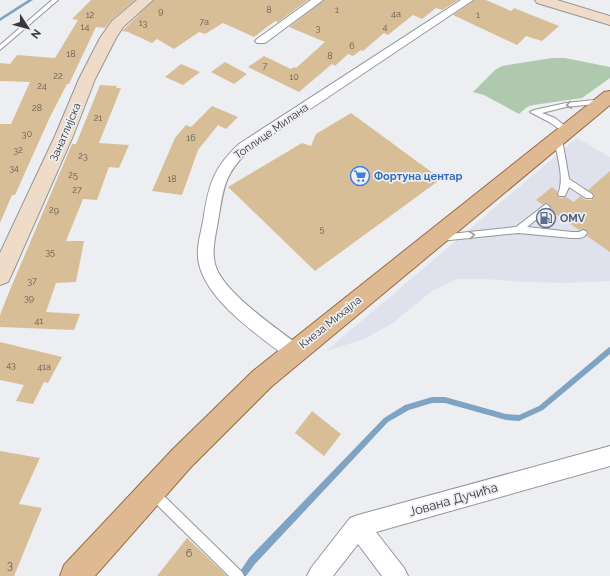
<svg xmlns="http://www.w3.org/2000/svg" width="610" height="576" font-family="Raleway,sans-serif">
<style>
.built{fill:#dfe2ec}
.green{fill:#aec9ae}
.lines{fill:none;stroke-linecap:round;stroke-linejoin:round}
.stream{fill:#7fa3c3;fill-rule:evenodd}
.building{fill:#d7be96}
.lane-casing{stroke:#939598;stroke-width:2}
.street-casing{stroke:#939598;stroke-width:2}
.secondary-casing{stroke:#939598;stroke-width:2}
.primary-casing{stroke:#966d44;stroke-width:2}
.lane{fill:#fff;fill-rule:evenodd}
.street{fill:#fff;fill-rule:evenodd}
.secondary{fill:#efdcc8;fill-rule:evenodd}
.primary{fill:#dfb992;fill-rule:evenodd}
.oneway{stroke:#9c9c9c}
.labels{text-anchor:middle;stroke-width:3.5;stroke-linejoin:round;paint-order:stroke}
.number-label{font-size:9px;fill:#605a51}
.street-label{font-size:11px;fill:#38383a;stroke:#edeef2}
.shop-label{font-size:11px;font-weight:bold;fill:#366cbe;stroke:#edeef2;text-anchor:start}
.service-label{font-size:11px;font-weight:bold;fill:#4e5e75;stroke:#edeef2;text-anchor:start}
.near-number-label{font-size:11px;fill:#605a51}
.near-street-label{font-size:13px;fill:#38383a;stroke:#edeef2}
</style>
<rect width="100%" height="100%" fill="#edeef2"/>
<path class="built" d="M577,138L610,157V281L565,283L521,282L487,279H457L432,291L393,323L364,339L326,351Z"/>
<path class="green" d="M552,58H565L610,67V78L582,98L533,105L527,107L519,114L484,95L473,92L495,70L502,66Z"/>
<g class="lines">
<path class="stream" d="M28,0H33L0,21V18Z
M610,347V354L543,410L519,421L506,420L445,403H432L409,410L388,422L255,564L246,576H237L249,558L384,418L405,405L432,397H445L506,414L519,415L539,406L608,348Z"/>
</g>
<path class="building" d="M91,0H135L111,20L105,28L96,27L69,84H67L50,117L15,195H12L0,223V124H11L30,82L0,81V63L10,64L17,55L55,58L78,20L72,19Z
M154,0H308L278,22L275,21L254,37L223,23L205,34L199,32L174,49L157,39L152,43L128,32L122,31Z
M324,0H458L442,10L436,8L422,19L413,15L388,35L384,33L363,51L361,50L353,56L348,54L335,66L332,64L299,92L248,67L264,56L291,69L294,67L296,68L325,42L289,27Z
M474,0H486L511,11L514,8L559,26L542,41L526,36L517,45L453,15Z
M225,62L247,74L234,84L211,72Z
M181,64L200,72L183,85L165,77Z
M100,85L117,86L116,88H121L99,143L129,145L119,168L109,167L97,200L83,199L66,241H84L76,282L56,283L46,312L80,314L74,330L0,327V315L9,292L72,144H76Z
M212,106L238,117L226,129L218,125L198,150L182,195L152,191L175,138L186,125L191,127Z
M351,113L441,179L315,271L228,187L302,143L311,146L316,134Z
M610,171V252L587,236L588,232L586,230L582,229L579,230L550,210L551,207L547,203L543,205L536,200L552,187L557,191V195L559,198L566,197L574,202L580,196L586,200H592L594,195L588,190Z
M0,342L62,357L48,383L44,382L33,404L16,401L24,385L0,380Z
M312,411L341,434L324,456L295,433Z
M0,451L40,458L19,504L42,508L14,576H0Z
M187,538L202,552L227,576H157Z"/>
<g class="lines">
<defs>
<path id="lane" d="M52,0H58L0,50V45Z
M603,99H605V103L566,107L542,113L555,118L570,130L571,132L567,134L549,122L530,112L534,110L566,103Z
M558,136L562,139L569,179L592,194L593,196L592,198H586L569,187L565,196H559L558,194C565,178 557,156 554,139Z
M546,204L550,207L549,209L527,227L572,232H579L583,230L586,231L587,233C584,239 578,238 572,238L518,233L440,241L436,238L440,235L516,227Z
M153,487L157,489L242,572L244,576H229L149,497L147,493L149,489Z"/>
<path id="street" d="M311,0H323L265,43H257L255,41L257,39Z
M461,0H473L249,150C226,173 224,184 219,215C217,230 211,249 215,264C222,292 278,329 300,346L303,352L300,358L294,360L288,358C258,335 208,302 199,264C195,248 202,231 204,215C209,183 215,166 239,144Z
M610,446V466L376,532L404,568L408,576H382L358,544L333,576H307L311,568L350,518L358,515Z"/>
<path id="secondary" d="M137,0H153L123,27L116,38L95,79L73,136L11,276L8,282L0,285V253L55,136L79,79L100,38L112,21Z
M535,0H557L610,16V25L537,3Z"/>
<path id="primary" d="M610,91V105L271,387L191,467L95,576H60L64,565L173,449L253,371L604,92Z"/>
</defs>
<use href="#lane" class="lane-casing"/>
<use href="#street" class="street-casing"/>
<use href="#secondary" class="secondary-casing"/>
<use href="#primary" class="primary-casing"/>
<use href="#lane" class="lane"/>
<use href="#street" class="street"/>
<use href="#secondary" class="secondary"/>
<use href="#primary" class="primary"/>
</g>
<defs><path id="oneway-chevron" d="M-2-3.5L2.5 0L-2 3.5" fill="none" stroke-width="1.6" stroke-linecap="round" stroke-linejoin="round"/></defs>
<g class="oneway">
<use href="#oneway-chevron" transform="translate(569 105) rotate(172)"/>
<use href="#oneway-chevron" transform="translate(472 235) rotate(-6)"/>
</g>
<defs>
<symbol id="supermarket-ring" viewBox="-11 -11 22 22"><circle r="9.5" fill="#edeef2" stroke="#3f7fe0" stroke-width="1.5"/><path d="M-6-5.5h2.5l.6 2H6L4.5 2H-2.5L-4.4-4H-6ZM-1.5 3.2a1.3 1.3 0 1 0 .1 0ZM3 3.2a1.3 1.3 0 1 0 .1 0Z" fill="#3f7fe0"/></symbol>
<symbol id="fuel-ring" viewBox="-11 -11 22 22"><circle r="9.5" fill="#edeef2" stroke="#5c6f8a" stroke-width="1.5"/><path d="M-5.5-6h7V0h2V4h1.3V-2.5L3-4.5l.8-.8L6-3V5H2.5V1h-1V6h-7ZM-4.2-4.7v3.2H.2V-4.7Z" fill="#5c6f8a"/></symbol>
</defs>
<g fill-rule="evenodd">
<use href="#supermarket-ring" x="349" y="165" width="22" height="22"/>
<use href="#fuel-ring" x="535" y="207" width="22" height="22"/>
</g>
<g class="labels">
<g class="number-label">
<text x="269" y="13">8</text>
<text x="337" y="13">1</text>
<text x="161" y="14">9</text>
<text x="396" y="17">4a</text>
<text x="90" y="18">12</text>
<text x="478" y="18">1</text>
<text x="204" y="25">7a</text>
<text x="143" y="26">13</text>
<text x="85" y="30">14</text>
<text x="385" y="30">4</text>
<text x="318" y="31">3</text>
<text x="352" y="49">6</text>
<text x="71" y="57">18</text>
<text x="330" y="59">8</text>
<text x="265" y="69">7</text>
<text x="58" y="79">22</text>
<text x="294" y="80">10</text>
<text x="42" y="89">24</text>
<text x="37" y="111">28</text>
<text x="98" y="121">21</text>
<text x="27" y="137">30</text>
<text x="191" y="141">16</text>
<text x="18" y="153">32</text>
<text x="83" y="159">23</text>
<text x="14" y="171">34</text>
<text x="73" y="178">25</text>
<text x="172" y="182">18</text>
<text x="77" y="193">27</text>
<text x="54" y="213">29</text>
<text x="322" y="232">5</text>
<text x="50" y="255">35</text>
<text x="32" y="284">37</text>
<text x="29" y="301">39</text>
<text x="39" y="324">41</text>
<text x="11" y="368">43</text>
<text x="44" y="370">41a</text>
</g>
<g class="street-label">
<text transform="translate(271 131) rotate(-35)" y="4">Топлице Милана</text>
<text transform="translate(65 132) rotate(-67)" y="4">Занатлијска</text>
<text transform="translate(330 322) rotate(-39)" y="4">Кнеза Михајла</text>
</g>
<g class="shop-label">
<text x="374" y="180">Фортуна центар</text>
</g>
<g class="service-label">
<text x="560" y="222">OMV</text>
</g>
<g class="near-number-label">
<text x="189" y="557">6</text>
<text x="10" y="569">3</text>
</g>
<g class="near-street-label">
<text transform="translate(453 499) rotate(-16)" y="5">Јована Дучића</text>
</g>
</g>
<g transform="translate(28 28) rotate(126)" stroke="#edeef2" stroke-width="3" paint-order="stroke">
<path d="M0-3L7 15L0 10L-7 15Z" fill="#38383a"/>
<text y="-6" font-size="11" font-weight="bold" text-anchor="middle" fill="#38383a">N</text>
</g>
</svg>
